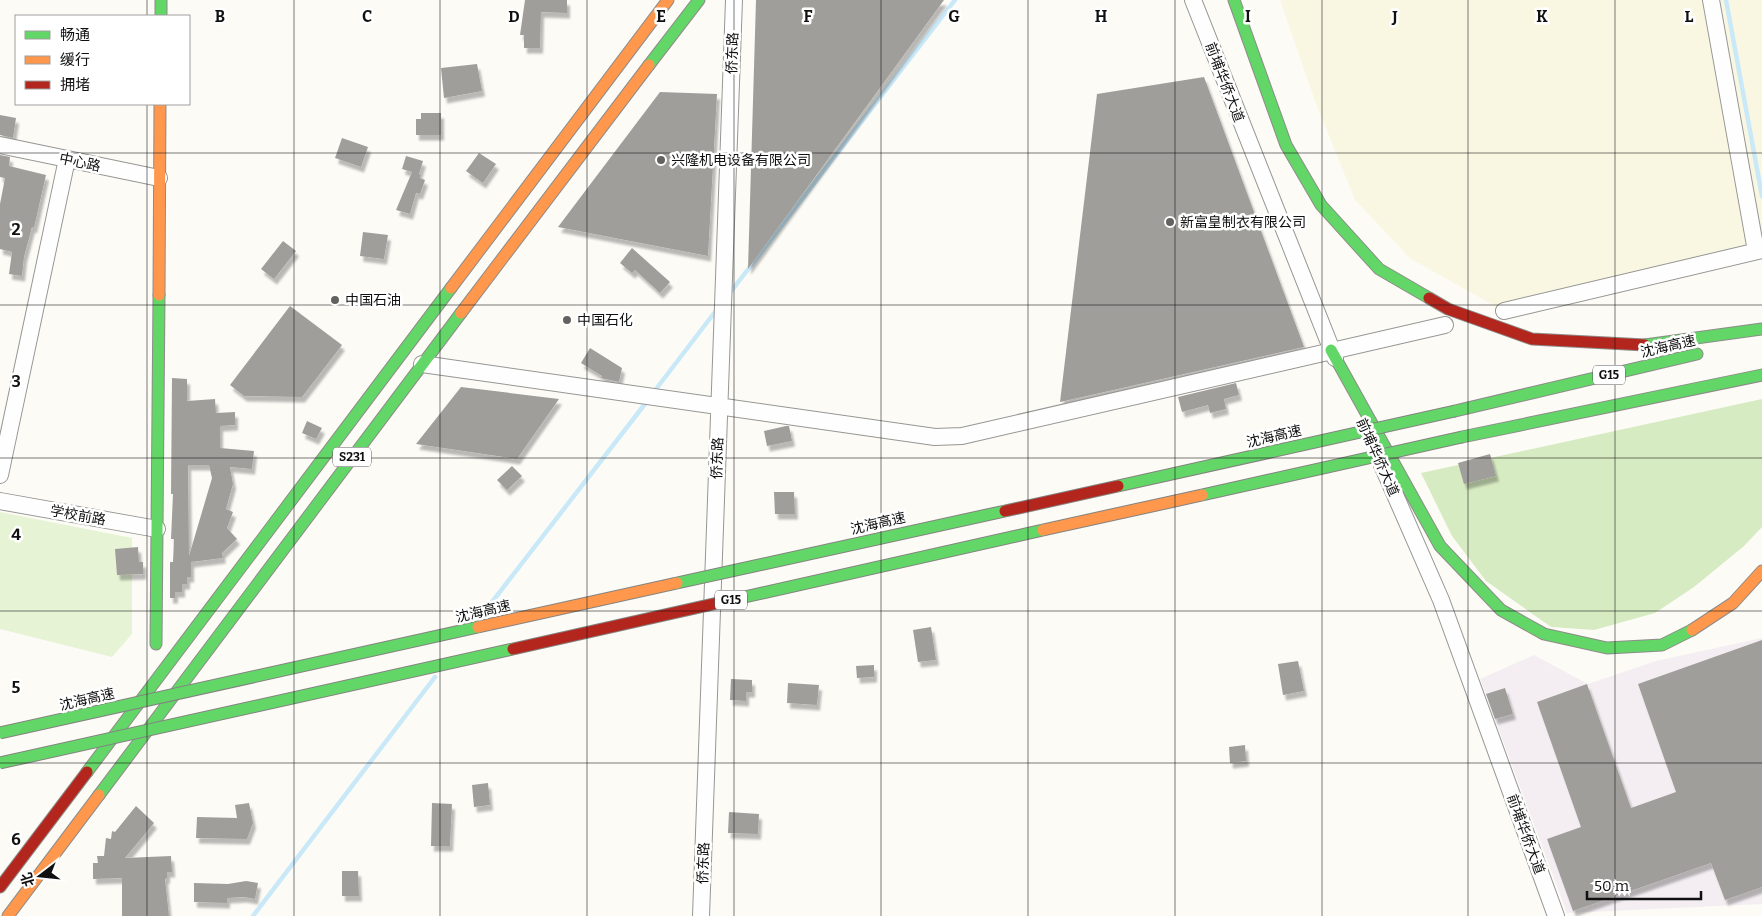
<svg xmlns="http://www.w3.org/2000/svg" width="1762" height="916" font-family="Bitter,'Noto Sans SC',serif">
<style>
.industrial{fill:#f4eef2}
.farmland{fill:#f9f7e2}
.green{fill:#e7f3d5}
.forest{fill:#d7ebc2}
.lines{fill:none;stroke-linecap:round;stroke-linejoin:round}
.stream{stroke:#cae9f8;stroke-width:4.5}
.building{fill:#a09e9b;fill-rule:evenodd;filter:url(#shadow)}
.street-casing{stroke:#969694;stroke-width:18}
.fast-casing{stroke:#8d8c8a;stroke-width:13}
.slow-casing{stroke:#8d8c8a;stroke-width:13}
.jam-casing{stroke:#8d8c8a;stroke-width:13}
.street{stroke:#fffefe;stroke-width:16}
.fast{stroke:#63d668;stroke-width:11}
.slow{stroke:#ff974d;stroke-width:11}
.jam{stroke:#b3261e;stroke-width:11}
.fast-bridge-casing{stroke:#848381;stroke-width:13;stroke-linecap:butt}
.slow-bridge-casing{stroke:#848381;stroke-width:13;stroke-linecap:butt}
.jam-bridge-casing{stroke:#848381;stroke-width:13;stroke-linecap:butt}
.fast-bridge{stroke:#63d668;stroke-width:11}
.slow-bridge{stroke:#ff974d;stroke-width:11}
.jam-bridge{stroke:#b3261e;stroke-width:11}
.grid{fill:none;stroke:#101010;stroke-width:1;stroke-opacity:0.55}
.poi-dot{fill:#636260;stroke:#fff;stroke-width:2}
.labels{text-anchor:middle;stroke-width:5;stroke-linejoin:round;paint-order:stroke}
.shield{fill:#fff;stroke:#585858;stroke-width:1}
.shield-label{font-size:12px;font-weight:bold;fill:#101010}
.street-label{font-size:14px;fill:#101010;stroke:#fff}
.poi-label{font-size:14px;fill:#101010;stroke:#fff;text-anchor:start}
.grid-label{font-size:16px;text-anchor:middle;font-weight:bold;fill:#101010;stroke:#fff;stroke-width:5;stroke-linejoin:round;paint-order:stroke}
</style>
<defs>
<filter id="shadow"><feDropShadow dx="3" dy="5.5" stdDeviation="1" flood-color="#0004"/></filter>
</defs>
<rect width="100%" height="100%" fill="#fcfbf6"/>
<path class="industrial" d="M1762,638V904L1567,913L1480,679L1534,655L1588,684L1656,661Z"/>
<path class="farmland" d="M1280,0H1762V253L1504,311L1411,259L1355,200L1315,101Z"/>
<path class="green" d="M0,512L132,538V634L112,657L0,629Z"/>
<path class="forest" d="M1762,399V527L1744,546L1694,587L1655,613L1594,630L1551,627L1486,581L1452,536L1421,473Z"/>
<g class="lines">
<path class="stream" d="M1726,0L1762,196
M729,294L955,0
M653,393L718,308
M482,615L648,400
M253,916L435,677"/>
</g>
<path class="building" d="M525,0H567V13L541,12L540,48H524V35H520Z
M756,0H944L748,269Z
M477,64L482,91L444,98L441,68Z
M1204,77L1304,347L1060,402L1097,94Z
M660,92L717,94L708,256L558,227Z
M421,113H441V135H416V119H421Z
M0,115L16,118L13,138L0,135Z
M342,138L368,147L361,167L335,158Z
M479,153L496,164L483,183L466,171Z
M0,155L10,157L9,166L46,175L34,228L32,227L24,257L22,276L9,274L12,252L0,249V204L5,178L0,177Z
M406,156L423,161L419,174L421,175L420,178L425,180L420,194L416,193L410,214L396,210L412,172L402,169Z
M363,232L388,235L384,259L360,256Z
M283,241L296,251L274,279L261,269Z
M632,248L670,282L660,293L635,270L632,273L620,263Z
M290,306L342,345L302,397L244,396L230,385Z
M590,348L622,368L619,382L601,378L602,376L581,363Z
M172,378L187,379V401L215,399L216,413L235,412V425L220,426V448L254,451L252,469L230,467L233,484L226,509L233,512L227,528L237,539L222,553L223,558L191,562V577H187V584H182V592H175V598H170V562H173L174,539H171L173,494H171ZM188,465H209L212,478L189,556Z
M1236,383L1239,395L1224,399L1226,409L1210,413L1208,405L1182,412L1178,397Z
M461,387L559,399L517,459L416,444Z
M307,421L322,428L316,439L302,433Z
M786,426H789L792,441L767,446L764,431Z
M1490,454L1496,476L1464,484L1458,463Z
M512,466L522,476L507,490L497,480Z
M774,492H794L795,514H775Z
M138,547L139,562H143V574L117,575L115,549Z
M931,627L936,660L918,662L913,630Z
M1762,640V887L1725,900L1711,863L1573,911L1547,839L1581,827L1537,702L1587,684L1631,808L1676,792L1638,684Z
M1298,661L1304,691L1283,695L1278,664Z
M874,665V677L857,678L856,666Z
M731,679L752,680V692H746V701L730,700Z
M788,683L819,685L817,705L787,703Z
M1505,688L1513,714L1495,719L1486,694Z
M1245,745L1246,761L1230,763L1229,747Z
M488,783L490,805L474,807L472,785Z
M249,803L253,823L247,839L196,838L197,817L237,818L235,805Z
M432,803L452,804L450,846H431Z
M136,806L154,823L125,858L171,856L172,872H167V878L165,879L169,916H122V878L93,879V863H98L97,856H104L106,838L111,839L112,831L115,832Z
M729,812L759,814L758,834L728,833Z
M342,871H358L359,896H342Z
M246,881L258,883L255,899L244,897L227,898V903L194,902V883L228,884Z"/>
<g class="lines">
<defs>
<path id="street" d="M1193,0L1335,358
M1711,0L1756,251
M0,145L159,178
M1504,311L1762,250
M422,364L935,437L962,436L1445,325
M1382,465L1441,600L1556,916
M0,475L67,159
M0,501L157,529
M701,916L734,0"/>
<path id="fast" d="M161,0V16
M1234,0L1286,145L1321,205L1379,269L1429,298
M649,65L699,0
M1645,345L1762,329
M1331,350L1440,546L1501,610L1544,634L1607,648L1662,645L1692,630
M1455,411L1697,354
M1462,437L1762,375
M156,644L159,295
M87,772L451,288
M99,795L461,313"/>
<path id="slow" d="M451,288L668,0
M159,295L160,104
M461,313L649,65
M1692,630L1733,603L1762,571
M8,916L99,795"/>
<path id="jam" d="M1429,298L1448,309L1532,339L1645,345
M0,887L87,772"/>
</defs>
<use href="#street" class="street-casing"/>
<use href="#fast" class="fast-casing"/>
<use href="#slow" class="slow-casing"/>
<use href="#jam" class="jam-casing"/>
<use href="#street" class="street"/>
<use href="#fast" class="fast"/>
<use href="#slow" class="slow"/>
<use href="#jam" class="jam"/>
<defs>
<path id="fast-bridge" d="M1118,486L1455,411
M1202,495L1462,437
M677,583L1005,511
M740,598L1043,530
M0,733L478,627
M0,763L513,649"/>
<path id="slow-bridge" d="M1043,530L1202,495
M478,627L677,583"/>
<path id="jam-bridge" d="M1005,511L1118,486
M513,649L740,598"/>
</defs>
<use href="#fast-bridge" class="fast-bridge-casing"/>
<use href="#slow-bridge" class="slow-bridge-casing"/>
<use href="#jam-bridge" class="jam-bridge-casing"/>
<use href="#fast-bridge" class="fast-bridge"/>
<use href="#slow-bridge" class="slow-bridge"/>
<use href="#jam-bridge" class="jam-bridge"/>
</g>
<path class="grid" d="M147,0V16M294,0V916M440,0V916M587,0V916M734,0V916M881,0V916M1028,0V916M1175,0V916M1322,0V916M1468,0V916M1615,0V916M147,104V916M0,153H1762M0,305H1762M0,458H1762M0,611H1762M0,763H1762"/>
<g class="poi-dot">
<circle cx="661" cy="160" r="5"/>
<circle cx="1170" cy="222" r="5"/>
<circle cx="335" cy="300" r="5"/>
<circle cx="567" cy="320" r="5"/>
</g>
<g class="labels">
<g class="shield">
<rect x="1593" y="365.5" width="32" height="19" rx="4"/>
<rect x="333" y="447.5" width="38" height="19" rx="4"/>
<rect x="715" y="590.5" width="32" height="19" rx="4"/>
</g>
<g class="shield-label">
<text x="1609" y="379">G15</text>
<text x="352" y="461">S231</text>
<text x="731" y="604">G15</text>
</g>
<g class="street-label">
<text transform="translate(732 53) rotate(-88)" y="5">侨东路</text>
<text transform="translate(1225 82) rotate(69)" y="5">前埔华侨大道</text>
<text transform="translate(80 162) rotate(12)" y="5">中心路</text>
<text transform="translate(1668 346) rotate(-13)" y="5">沈海高速</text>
<text transform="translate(1274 436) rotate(-13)" y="5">沈海高速</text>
<text transform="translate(1378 457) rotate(66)" y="5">前埔华侨大道</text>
<text transform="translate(717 458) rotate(-88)" y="5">侨东路</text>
<text transform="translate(78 515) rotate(10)" y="5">学校前路</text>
<text transform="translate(878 523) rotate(-13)" y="5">沈海高速</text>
<text transform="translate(483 611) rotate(-13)" y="5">沈海高速</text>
<text transform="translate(87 699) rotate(-13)" y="5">沈海高速</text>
<text transform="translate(1526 834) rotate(70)" y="5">前埔华侨大道</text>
<text transform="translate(703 863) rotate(-88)" y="5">侨东路</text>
</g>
<g class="poi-label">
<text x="671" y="165">兴隆机电设备有限公司</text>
<text x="1180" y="227">新富皇制衣有限公司</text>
<text x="345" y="305">中国石油</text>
<text x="577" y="325">中国石化</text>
</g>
</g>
<g class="grid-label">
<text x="220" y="22">B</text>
<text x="367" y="22">C</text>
<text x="514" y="22">D</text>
<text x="661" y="22">E</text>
<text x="808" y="22">F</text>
<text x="954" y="22">G</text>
<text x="1101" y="22">H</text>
<text x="1248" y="22">I</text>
<text x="1395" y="22">J</text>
<text x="1542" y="22">K</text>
<text x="1689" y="22">L</text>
<text x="16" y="235">2</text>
<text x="16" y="387">3</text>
<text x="16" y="540">4</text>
<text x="16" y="693">5</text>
<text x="16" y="845">6</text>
</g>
<rect x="15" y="15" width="175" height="90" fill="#ffffff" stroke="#9f9f9f"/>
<rect x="25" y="31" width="25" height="8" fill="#63d668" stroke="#9f9f9f"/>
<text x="60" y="40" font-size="15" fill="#101010">畅通</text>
<rect x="25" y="56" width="25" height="8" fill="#ff974d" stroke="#9f9f9f"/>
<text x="60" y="65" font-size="15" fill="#101010">缓行</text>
<rect x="25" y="81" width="25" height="8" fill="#b3261e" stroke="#9f9f9f"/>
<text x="60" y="90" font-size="15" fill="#101010">拥堵</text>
<g transform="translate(40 876) rotate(254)" stroke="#ffffff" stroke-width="4" paint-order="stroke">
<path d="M0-4L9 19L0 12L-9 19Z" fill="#101010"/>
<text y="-8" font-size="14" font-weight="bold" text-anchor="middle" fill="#101010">北</text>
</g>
<path d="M1587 891v8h114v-8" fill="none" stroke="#101010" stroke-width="2.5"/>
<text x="1594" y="891" font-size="15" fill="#101010" stroke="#ffffff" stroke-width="4" paint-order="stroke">50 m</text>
</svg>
